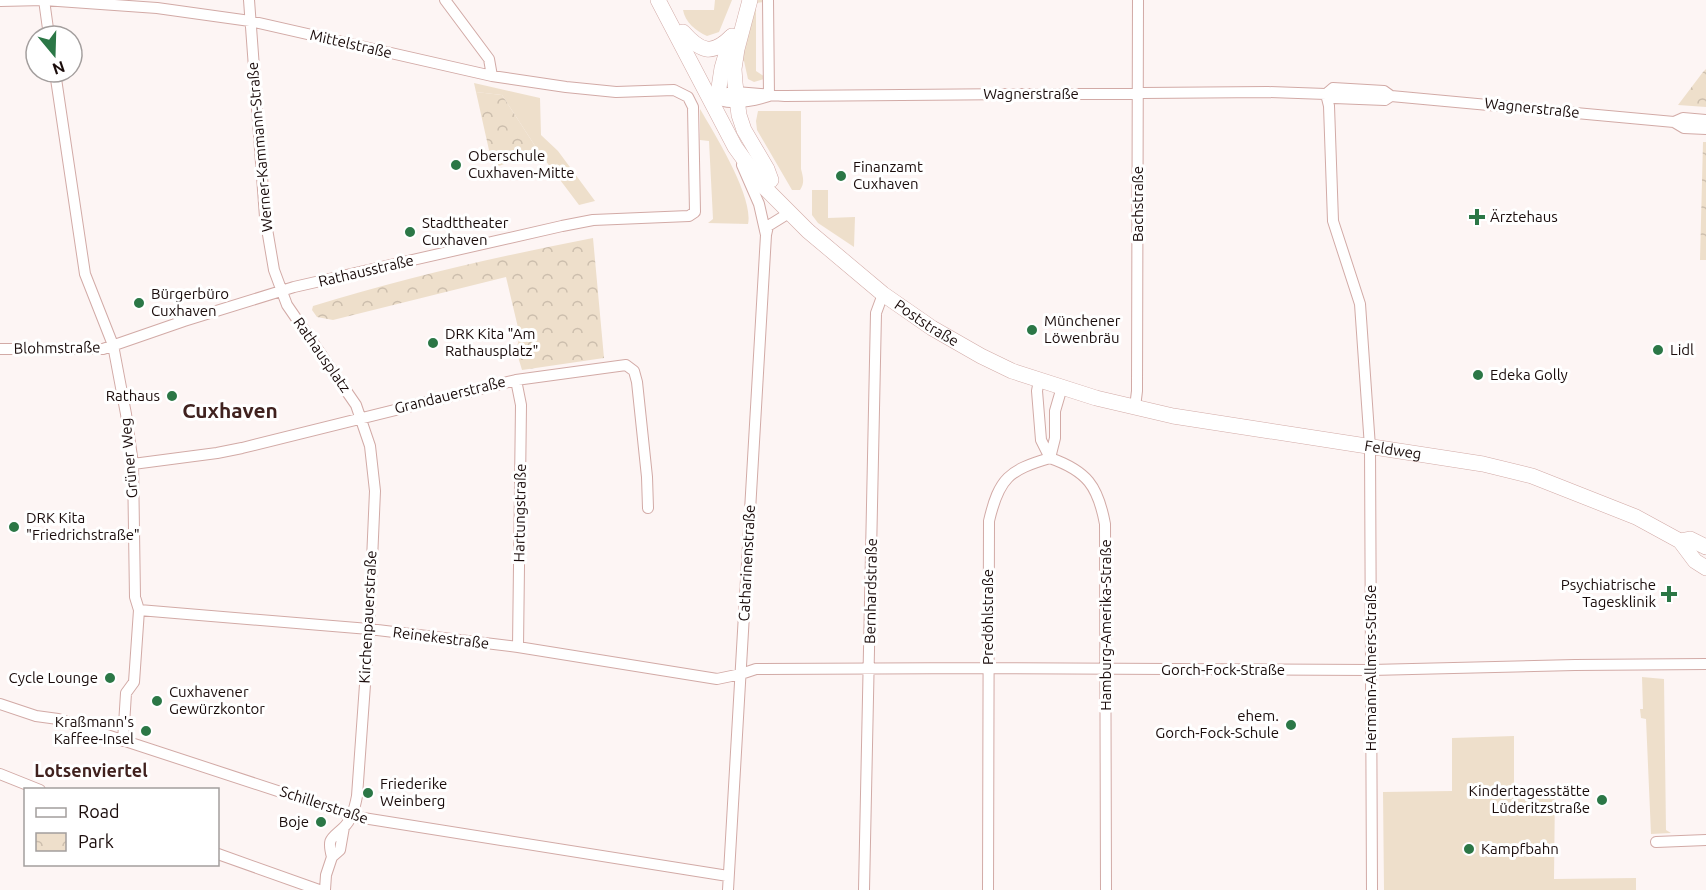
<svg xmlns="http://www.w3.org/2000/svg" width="1706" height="890" font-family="Ubuntu,sans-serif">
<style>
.grass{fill:#eedfcb}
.park{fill:url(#park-crowns)}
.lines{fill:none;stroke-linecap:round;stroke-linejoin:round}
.street-casing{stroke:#d2aaa6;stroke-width:12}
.secondary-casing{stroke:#d2aaa6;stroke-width:16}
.street{stroke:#fff;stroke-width:10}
.secondary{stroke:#fff;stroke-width:15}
.poi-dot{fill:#2b7746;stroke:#fff;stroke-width:2}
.labels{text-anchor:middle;stroke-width:6;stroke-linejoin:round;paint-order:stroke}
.street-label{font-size:15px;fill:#1a0c0b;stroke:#fff}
.poi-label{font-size:15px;fill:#1a0c0b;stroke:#fff;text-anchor:start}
.quarter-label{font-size:18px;font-weight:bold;fill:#40221f;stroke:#fff}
.district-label{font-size:21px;font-weight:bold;fill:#40221f;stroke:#fff}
</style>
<defs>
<pattern id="park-crowns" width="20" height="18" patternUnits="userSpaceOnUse" patternTransform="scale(1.5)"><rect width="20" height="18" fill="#eedfcb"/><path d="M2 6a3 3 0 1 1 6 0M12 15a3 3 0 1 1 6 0" fill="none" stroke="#ccbead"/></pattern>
</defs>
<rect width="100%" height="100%" fill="#fdf5f4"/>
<path class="grass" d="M715,0H732L719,32L707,36C696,31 685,22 683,10H714Z
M754,0H765V2L756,3V71L765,77L764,79L754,82L748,79L744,61L738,60Z
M474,83L540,98L541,135L558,151L595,201L579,205L539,152L502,95L476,92Z
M700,109C714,133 754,197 748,224L708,223L713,219L709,141L700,140Z
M758,111H801V169C803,177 805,183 800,190H792L757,130L756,121Z
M812,190H828V218L855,217L854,247L818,223L812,215Z
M1642,677L1664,679L1666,830L1671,833L1651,834L1646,719L1641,718L1640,709H1643Z
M1514,736V789L1555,788L1554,879L1636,878V890H1384L1383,792L1452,791V738Z"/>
<path class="park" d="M1706,69V107L1678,105L1703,72Z
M476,92L502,95L539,152L493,168Z
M1703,142H1706V260H1700Z
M593,238L604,358L522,370L516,350L520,336L506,277L333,320L317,317L312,310L313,306C404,278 499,256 593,238Z"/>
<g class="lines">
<defs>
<path id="street" d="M44,0L49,36
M249,0L265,217L274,270L287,305L356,405L370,446L375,491L369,629L357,796C355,807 352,820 343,828C331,839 327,838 332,857
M445,0L489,59L492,76
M768,0L769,96
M0,1L44,0L157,8L250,21L492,76L566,87L616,92L674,90L688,97L693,107L695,212L689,216L593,220L562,226L294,287L184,321L103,349H0
M55,72L85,274L113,345L126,414L133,464L135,597L139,610L134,682L126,693L123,741
M1326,94L1329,106L1333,221L1360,304L1370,447L1372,890
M1326,94L1333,88L1384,91L1391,96
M712,95L736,92L785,96L1268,92L1326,94L1334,98L1385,100L1391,96L1674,122L1683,118L1706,120
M709,96C726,106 750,102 769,96
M1674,122L1684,128L1706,129
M742,165L759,204L766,235
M516,380L521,405L518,647
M1039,380L1037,391L1041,440L1050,458
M1135,407L1137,391L1138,0
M1050,458C1087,471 1098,486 1105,524L1106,890
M1050,458L1055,438V411L1062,387
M133,464L217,453L242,448L516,380L626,365L634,371L637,382L647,477L648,508
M139,610L369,629L518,647L717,679L741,674L756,669L988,668L1371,670L1575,665L1706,664
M0,704L36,716L58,719L357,817L728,876
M0,774L40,790
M1656,842L1706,840
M218,854L319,890
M325,890L326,875L332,857L340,850L344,827
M728,890L766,235L768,226L789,213
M864,890L876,313L883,294
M988,890L989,521C999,478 1009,470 1050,458"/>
<g id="secondary">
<path id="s1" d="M658,0L735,147L764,187L808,231L883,294L932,328L981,356L1012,371L1096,398L1173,416L1483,464L1532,476L1636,517L1680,541L1695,561L1706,568"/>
<path d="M750,0L737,49L734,69L735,83L739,115L744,130L767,169L771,180"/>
<path d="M683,32C701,52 712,56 732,36"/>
<path d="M718,94L722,68L731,37"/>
<path d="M1680,541L1690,539L1706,547"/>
</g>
</defs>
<use href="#street" class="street-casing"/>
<use href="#secondary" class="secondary-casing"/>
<use href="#street" class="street"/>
<use href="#secondary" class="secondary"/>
</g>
<g class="poi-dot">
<circle cx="456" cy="165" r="6"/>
<circle cx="841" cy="176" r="6"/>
<path d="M1474 208h6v6h6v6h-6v6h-6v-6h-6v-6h6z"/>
<circle cx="410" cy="232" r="6"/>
<circle cx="139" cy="303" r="6"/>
<circle cx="1032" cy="330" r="6"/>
<circle cx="433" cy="343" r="6"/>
<circle cx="1658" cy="350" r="6"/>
<circle cx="1478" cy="375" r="6"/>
<circle cx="172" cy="396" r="6"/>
<circle cx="14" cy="527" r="6"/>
<path d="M1666 585h6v6h6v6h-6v6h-6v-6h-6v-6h6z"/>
<circle cx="110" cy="678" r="6"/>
<circle cx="157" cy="701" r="6"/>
<circle cx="1291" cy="725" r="6"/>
<circle cx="146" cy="731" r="6"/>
<circle cx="368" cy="793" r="6"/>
<circle cx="1602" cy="800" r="6"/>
<circle cx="321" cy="822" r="6"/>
<circle cx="1469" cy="849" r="6"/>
</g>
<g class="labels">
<g class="street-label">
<text transform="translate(351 44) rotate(13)" y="5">Mittelstraße</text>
<text x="1031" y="99">Wagnerstraße</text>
<text transform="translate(1532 108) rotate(6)" y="5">Wagnerstraße</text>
<text transform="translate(260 147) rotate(-95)" y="5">Werner-Kammann-Straße</text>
<text transform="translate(1138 204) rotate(-90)" y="5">Bachstraße</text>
<text transform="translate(366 271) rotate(-13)" y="5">Rathausstraße</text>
<text dy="5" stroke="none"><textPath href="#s1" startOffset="428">Poststraße</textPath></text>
<text transform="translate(57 348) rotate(-1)" y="5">Blohmstraße</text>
<text transform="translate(322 355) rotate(55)" y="5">Rathausplatz</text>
<text transform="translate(450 395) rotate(-14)" y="5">Grandauerstraße</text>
<text dy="5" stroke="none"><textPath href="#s1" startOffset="916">Feldweg</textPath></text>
<text transform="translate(129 458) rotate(-95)" y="5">Grüner Weg</text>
<text transform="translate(520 513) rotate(-89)" y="5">Hartungstraße</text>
<text transform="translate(747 563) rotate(-87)" y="5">Catharinenstraße</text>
<text transform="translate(871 591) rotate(-89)" y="5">Bernhardstraße</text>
<text transform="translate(368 617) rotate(-87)" y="5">Kirchenpauerstraße</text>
<text transform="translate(988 617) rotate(-90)" y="5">Predöhlstraße</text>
<text transform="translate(1106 625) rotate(-90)" y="5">Hamburg-Amerika-Straße</text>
<text transform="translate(441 638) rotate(7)" y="5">Reinekestraße</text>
<text transform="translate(1371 668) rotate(-90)" y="5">Hermann-Allmers-Straße</text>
<text x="1223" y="675">Gorch-Fock-Straße</text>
<text transform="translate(324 805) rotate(18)" y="5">Schillerstraße</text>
</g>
<g class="poi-label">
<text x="468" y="161">Oberschule<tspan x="468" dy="17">Cuxhaven-Mitte</tspan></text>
<text x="853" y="172">Finanzamt<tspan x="853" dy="17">Cuxhaven</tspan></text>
<text x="1490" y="222">Ärztehaus</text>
<text x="422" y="228">Stadttheater<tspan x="422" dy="17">Cuxhaven</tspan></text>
<text x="151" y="299">Bürgerbüro<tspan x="151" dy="17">Cuxhaven</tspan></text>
<text x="1044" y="326">Münchener<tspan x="1044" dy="17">Löwenbräu</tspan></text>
<text x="445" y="339">DRK Kita "Am<tspan x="445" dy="17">Rathausplatz"</tspan></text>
<text x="1670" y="355">Lidl</text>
<text x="1490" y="380">Edeka Golly</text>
<text x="160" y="401" text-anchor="end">Rathaus</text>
<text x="26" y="523">DRK Kita<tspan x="26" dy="17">"Friedrichstraße"</tspan></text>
<text x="1656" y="590" text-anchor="end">Psychiatrische<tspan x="1656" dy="17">Tagesklinik</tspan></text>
<text x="98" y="683" text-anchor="end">Cycle Lounge</text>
<text x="169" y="697">Cuxhavener<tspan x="169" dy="17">Gewürzkontor</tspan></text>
<text x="1279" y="721" text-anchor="end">ehem.<tspan x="1279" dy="17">Gorch-Fock-Schule</tspan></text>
<text x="134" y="727" text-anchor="end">Kraßmann's<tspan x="134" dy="17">Kaffee-Insel</tspan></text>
<text x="380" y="789">Friederike<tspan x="380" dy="17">Weinberg</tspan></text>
<text x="1590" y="796" text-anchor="end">Kindertagesstätte<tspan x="1590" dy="17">Lüderitzstraße</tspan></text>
<text x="309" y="827" text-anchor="end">Boje</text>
<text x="1481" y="854">Kampfbahn</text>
</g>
<g class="quarter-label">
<text x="91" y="777">Lotsenviertel</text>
</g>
<g class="district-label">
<text x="230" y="418">Cuxhaven</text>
</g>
</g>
<rect x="24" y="788" width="195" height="78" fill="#ffffff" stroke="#a39e9d" stroke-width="1.5"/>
<rect x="36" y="808" width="30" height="9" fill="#ffffff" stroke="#a39e9d" stroke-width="1.5"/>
<text x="78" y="818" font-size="18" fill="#1a0c0b">Road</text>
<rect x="36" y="833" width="30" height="18" fill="url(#park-crowns)" stroke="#a39e9d" stroke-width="1.5"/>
<text x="78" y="848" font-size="18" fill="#1a0c0b">Park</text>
<g transform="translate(54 54) rotate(161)"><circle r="28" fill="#ffffff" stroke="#a39e9d" stroke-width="1.5"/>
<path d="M0-4.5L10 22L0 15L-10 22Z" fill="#2b7746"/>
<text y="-9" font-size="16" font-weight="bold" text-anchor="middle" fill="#1a0c0b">N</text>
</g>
</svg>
